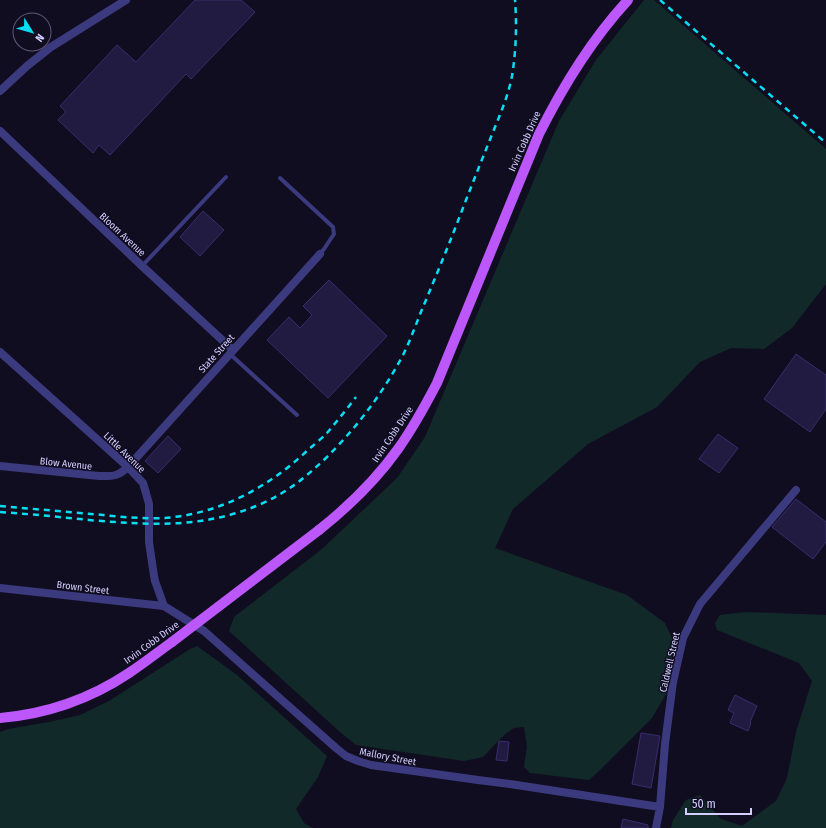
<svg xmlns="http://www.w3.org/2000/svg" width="826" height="828" font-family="'Fira Sans Condensed',sans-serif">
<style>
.green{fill:#112a29}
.building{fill:#211a41;stroke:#382d6d}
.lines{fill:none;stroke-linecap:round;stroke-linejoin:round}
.lane{stroke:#3b3a7f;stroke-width:4}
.street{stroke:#3b3a7f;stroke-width:8}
.primary{stroke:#bc58fb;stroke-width:10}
.rail{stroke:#06def3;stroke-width:2.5;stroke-dasharray:6 5;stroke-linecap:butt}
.primary-bridge{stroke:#bc58fb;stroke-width:10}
.labels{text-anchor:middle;stroke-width:3;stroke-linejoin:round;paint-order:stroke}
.street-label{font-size:10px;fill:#d3cefe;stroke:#110d21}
</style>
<rect width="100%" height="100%" fill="#110d21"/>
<path class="green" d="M644,0H654L826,149V284L792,328L764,349L731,348L700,362L657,407L588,444L513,509L495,548L627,595L665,623L677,649L666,694L652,718L598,772L589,780L530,773L524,767L527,747L524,727L514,728L505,734L483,757L464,761L356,745L340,732L229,631L234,617L322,549L397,478L425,437L559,121L596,60Z
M746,612L826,615V828H671L673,820L686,800L700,795L721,819L742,826L776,801L787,778L796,732L812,681L799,663L717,630L715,623L720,615Z
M197,646L237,675L327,756L318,777L296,809L304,823L313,828H0V732L8,729L49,722L80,715L109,701L190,649Z"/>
<path class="building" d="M195,0H241L255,12L191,79L186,74L110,155L99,145L93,153L58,120L66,112L60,106L117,45L136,62Z
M203,211L224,230L200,256L180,237Z
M329,280L387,336L328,398L267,340L289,317L300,328L312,315L303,306Z
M796,354L826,375V409L810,432L764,399Z
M718,434L738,448L719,473L699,459Z
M168,436L181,449L158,473L145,461Z
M796,499L826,522V542L813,559L772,527Z
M735,695L757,706L750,722L751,723L748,731L730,723L734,713L728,710Z
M641,733L660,736L651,788L632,784Z
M499,741L509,742L507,761L496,760Z
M623,819L648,825V828H621Z"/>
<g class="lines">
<path class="lane" d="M280,178L333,227L334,234L324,249L320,254
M142,266L226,177
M230,354L297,415"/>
<path class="street" d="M0,91L27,66L51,47L126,0
M0,131L142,266L233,350
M0,352L128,467L143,483L146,493L149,504V542L154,576L155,581L164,606
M0,466L99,476C113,476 117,477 128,467L320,254
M0,588L136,603L164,606L204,631L336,748L346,756L358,761L371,765L478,780L510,784L660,807
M656,828L660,807L665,744L673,682L683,638L700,604L796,490"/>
<path class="primary" d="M319,530C348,507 376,480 398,449C413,428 425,406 437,383L539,134C563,86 592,39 628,0
M0,718C47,714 90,699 129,673C144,663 158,652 172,642"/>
<path class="rail" d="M660,0L826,143
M0,506C34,509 69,512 103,515C123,517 144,519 164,518C220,514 269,487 309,449C315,444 322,438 327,433C337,421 347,409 356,397
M0,512C30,514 60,517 89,520C150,525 203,529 261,504C288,492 306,477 327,457C357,427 383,393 403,355C412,337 418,318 426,300C438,271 450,242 461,213C471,187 481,162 491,137C499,117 508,97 512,76C516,51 517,26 515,0"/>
<path class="primary-bridge" d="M172,642L319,530"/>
</g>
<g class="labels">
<g class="street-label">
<text transform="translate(524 141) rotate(-66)" y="4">Irvin Cobb Drive</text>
<text transform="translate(123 234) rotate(43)" y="4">Bloom Avenue</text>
<text transform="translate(216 353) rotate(-48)" y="4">State Street</text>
<text transform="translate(392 434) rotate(-56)" y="4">Irvin Cobb Drive</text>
<text transform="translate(125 452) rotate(44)" y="4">Little Avenue</text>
<text transform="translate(66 463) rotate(6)" y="4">Blow Avenue</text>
<text transform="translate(83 587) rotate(7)" y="4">Brown Street</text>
<text transform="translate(151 642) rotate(-36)" y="4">Irvin Cobb Drive</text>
<text transform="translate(669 662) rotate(-77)" y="4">Caldwell Street</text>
<text transform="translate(388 756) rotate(11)" y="4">Mallory Street</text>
</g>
</g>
<g transform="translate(32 32) rotate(127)"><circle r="19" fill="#110d21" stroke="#5f5a79"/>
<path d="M0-3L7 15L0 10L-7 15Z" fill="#06def3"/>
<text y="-6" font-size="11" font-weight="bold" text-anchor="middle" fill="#d3cefe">N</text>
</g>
<path d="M686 808v6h65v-6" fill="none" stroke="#d3cefe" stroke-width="2"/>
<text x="692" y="808" font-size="12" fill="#d3cefe" stroke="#110d21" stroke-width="3" paint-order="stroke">50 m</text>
</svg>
